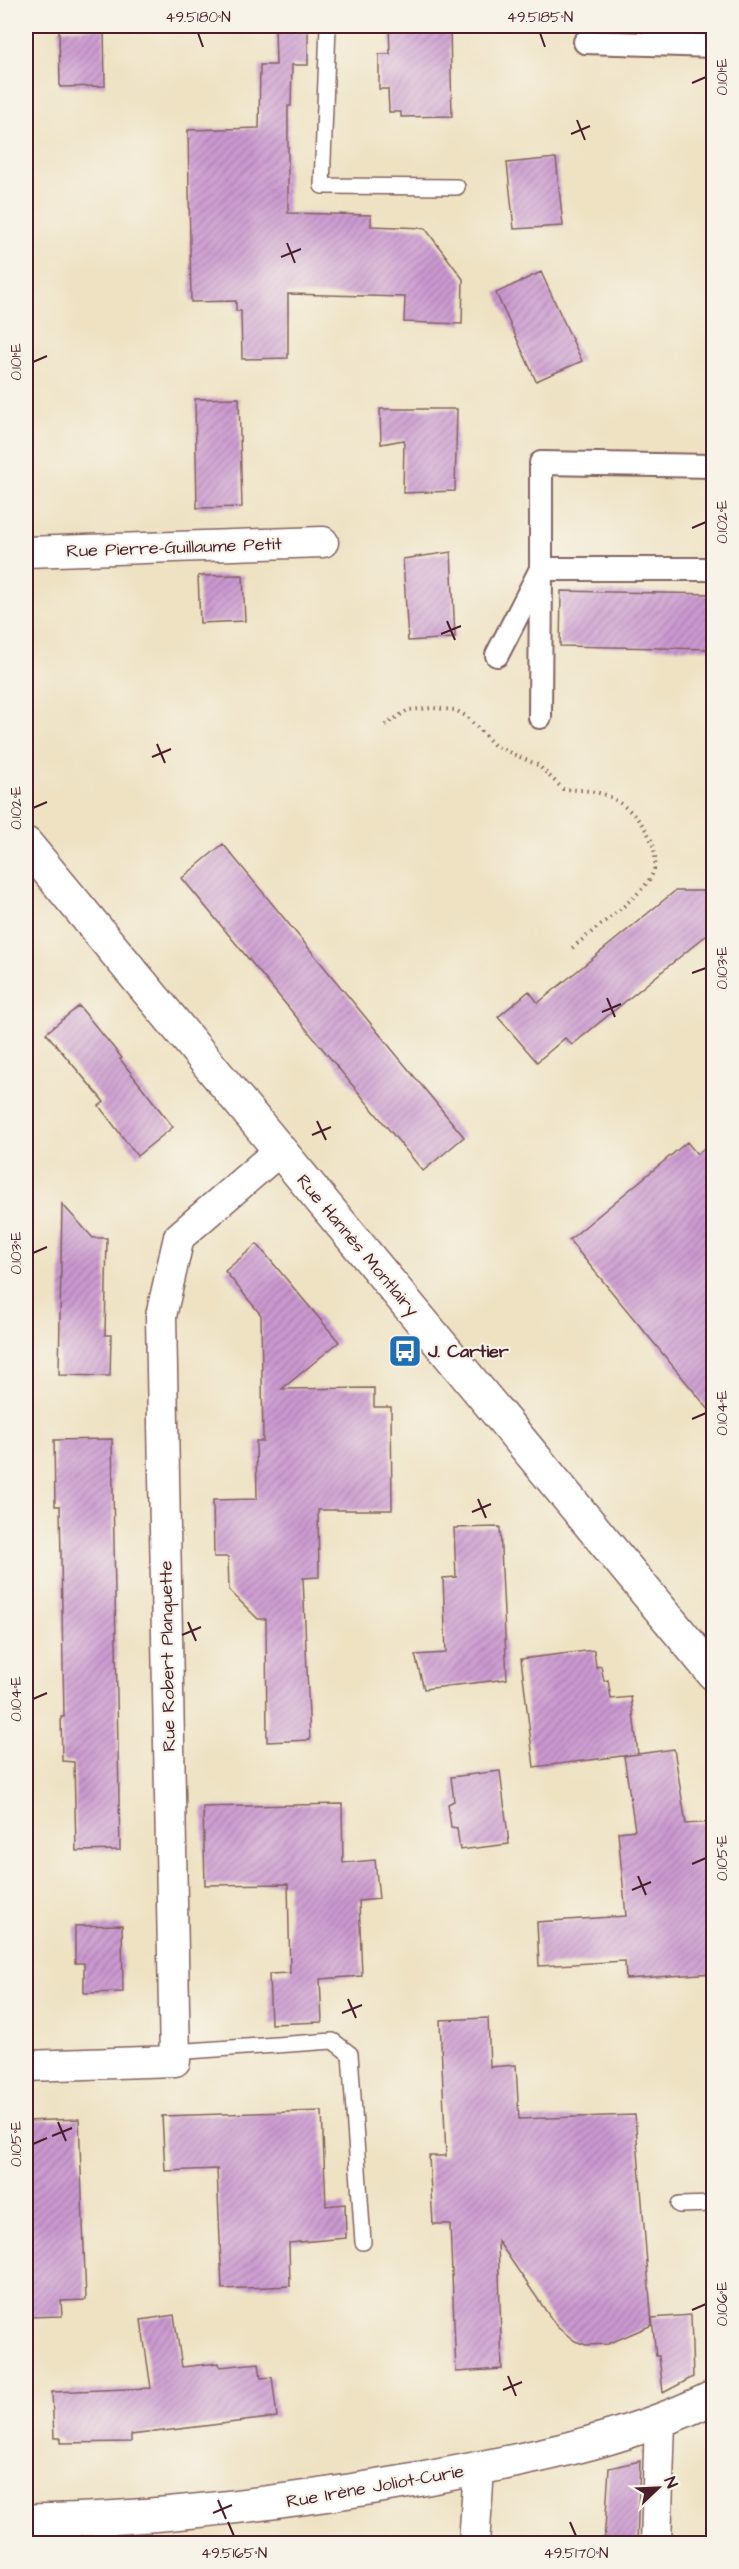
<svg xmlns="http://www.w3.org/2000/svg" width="739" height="2569" font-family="'Architects Daughter',sans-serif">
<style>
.building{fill:url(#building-hatch)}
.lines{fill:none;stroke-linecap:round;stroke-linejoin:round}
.service-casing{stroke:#836360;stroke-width:18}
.pedestrian-casing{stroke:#836360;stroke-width:26}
.minor-casing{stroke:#836360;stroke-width:33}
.tertiary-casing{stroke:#836360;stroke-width:36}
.path{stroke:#836360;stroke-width:4;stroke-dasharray:1.5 4.5;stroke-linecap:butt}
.service{stroke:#fff;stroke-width:15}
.pedestrian{stroke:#fff;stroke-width:22}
.minor{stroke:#fff;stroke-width:30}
.tertiary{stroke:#fff;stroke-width:33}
.ticks{fill:none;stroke:#4a1f2b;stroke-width:2}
.labels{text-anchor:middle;stroke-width:4.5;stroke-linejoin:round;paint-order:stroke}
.street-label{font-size:18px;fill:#4a1f2b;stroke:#f7f3e8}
.poi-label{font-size:18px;font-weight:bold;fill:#4a1f2b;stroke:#f7f3e8;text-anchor:start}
.neatline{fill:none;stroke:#4a1f2b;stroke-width:2}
.ticks-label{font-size:15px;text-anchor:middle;fill:#4a1f2b}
</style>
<defs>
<pattern id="building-hatch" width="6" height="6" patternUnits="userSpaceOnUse" patternTransform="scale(1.5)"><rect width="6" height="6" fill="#ca99d0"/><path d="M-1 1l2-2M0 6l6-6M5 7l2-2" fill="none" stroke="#a67ca9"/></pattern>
</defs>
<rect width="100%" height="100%" fill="#f7f3e8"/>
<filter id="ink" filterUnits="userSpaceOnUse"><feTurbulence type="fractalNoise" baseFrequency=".0167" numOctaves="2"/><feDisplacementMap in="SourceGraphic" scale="12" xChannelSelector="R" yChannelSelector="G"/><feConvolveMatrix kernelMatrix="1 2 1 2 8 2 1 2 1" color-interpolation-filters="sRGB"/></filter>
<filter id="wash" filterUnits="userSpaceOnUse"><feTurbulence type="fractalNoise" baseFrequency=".008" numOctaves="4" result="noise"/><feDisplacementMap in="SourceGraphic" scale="24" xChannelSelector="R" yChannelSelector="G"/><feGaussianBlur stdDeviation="1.35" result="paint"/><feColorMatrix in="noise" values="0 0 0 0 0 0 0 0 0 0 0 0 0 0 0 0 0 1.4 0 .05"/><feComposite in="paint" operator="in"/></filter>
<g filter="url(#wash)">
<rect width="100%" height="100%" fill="#eee2c3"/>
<g id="blocks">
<path class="building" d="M275,26H308V65H292L291,106H288V213L371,215V226L425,228L463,279L462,324L404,322L405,297L288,294V358L242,359L241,311H236V301L191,302L188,130L259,128L260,65H276Z
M389,26H429V30H450L452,116L401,117V112H389L388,89H379V54H390Z
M104,28L105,86L60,87L59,29Z
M556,158L563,226L514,229L507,163Z
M541,272L582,361L536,381L496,293Z
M239,398L242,507L197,508L195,399Z
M380,409H457L455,491L403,493L404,440L381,444Z
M451,552L455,638L408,641L403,559Z
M243,575L245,621L200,623L198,576Z
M561,591L714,594V649L560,646Z
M223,844L464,1137L423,1171L182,878Z
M675,891H714V929L572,1045L565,1038L537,1062L498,1017L529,991L538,1003Z
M79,1006L122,1058L120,1059L173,1127L137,1156L99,1106L104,1102L46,1033Z
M714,1141V1416L569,1240L687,1142L697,1154Z
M62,1204L93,1238H107L105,1335H111L110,1376L59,1375Z
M257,1244L339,1342L282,1389L374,1388V1407H391L392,1510H318L319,1577L303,1578L310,1740L267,1742L266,1619H258L229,1590L228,1557H214L213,1500L257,1499L256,1441H263L261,1315L225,1271Z
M112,1439L120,1850L76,1851L74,1762L62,1761L61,1717H64L60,1506H55L54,1440Z
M500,1527L507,1679L424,1689L415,1655L446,1653L443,1578L456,1577L454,1528Z
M594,1650L596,1667L601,1666L604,1681L608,1680L611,1699L631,1697L638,1754L534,1767L521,1659Z
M674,1749L686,1824L714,1822V1973L626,1979L625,1961L539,1966L537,1922L626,1916L618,1832L635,1830L624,1756Z
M500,1771L509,1844L460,1850L457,1828L451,1827L448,1804L454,1801L451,1777Z
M342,1804L343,1863L375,1860L379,1899L359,1901L362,1976L320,1979L322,2022L271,2024L269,1974L290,1973L288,1884L205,1885L203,1807Z
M122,1925L123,1992L84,1993V1963H75V1926Z
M488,2018L490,2067L516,2065L519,2119L635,2115L652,2325L608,2344L586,2345L575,2341L557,2327L498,2241L502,2369L456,2372L450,2224H433L430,2175L429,2156H446L440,2020Z
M322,2111L326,2206L345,2204L346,2238L289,2243L290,2286L222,2289L217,2169L165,2171L162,2116Z
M79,2119L86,2300L61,2301L62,2316L26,2317V2121Z
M174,2315L182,2367L219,2363L220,2367L259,2363L261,2378L272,2377L277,2417L131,2435V2442L61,2443V2438H54L52,2392L151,2388L141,2320Z
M691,2315L693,2377L663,2393L659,2356H656L652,2318Z
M640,2461L637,2544H604L609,2468Z"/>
</g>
</g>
<g filter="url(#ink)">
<use href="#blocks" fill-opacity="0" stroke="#836360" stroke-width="1.5"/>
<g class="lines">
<defs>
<path id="service" d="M328,26L322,186L457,187
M174,2052L333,2041L350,2054L363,2242
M679,2205L714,2204"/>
<path id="pedestrian" d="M585,42L714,46
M497,655L541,569V463L714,466
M540,717L541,569H714"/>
<path id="minor" d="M26,552L323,542
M26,2066L175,2061L161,1316L179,1237L280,1150
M474,2544L479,2469
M656,2544L660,2421"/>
<path id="tertiary" d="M26,844L714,1674
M26,2521C159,2519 290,2502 422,2479C520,2461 623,2442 714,2397"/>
</defs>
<use href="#service" class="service-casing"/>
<use href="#pedestrian" class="pedestrian-casing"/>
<use href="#minor" class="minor-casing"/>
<use href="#tertiary" class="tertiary-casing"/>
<path class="path" d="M385,725L408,710L433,708L455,710L466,716L495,746L538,765L563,789C579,790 598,790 612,798C638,812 669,851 649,880C636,900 590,932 570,950"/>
<use href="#service" class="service"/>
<use href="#pedestrian" class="pedestrian"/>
<use href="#minor" class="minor"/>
<use href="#tertiary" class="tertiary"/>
</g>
</g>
<path class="ticks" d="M198,33L203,47M540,33L545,47M692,83L706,77M577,120L585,140M571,134L590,126M287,243L295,263M281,257L301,249M33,362L47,356M692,528L706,522M447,621L455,640M441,634L461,626M157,744L165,763M152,757L171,749M33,808L47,802M692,973L706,968M607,998L615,1017M602,1012L621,1004M317,1121L326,1140M312,1135L331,1127M33,1253L47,1247M692,1419L706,1413M478,1499L486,1518M472,1512L491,1504M188,1622L196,1641M182,1635L201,1627M33,1699L47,1693M692,1864L706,1858M638,1876L646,1895M632,1890L651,1882M348,1999L356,2018M342,2013L362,2005M58,2122L66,2141M52,2136L72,2128M33,2144L47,2138M692,2310L706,2304M508,2376L516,2396M503,2390L522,2382M218,2500L226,2519M213,2513L232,2505M228,2522L234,2536M570,2522L576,2536"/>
<defs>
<symbol id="bus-square" viewBox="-11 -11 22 22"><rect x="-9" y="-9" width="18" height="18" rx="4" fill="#1f6fb2" stroke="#f7f3e8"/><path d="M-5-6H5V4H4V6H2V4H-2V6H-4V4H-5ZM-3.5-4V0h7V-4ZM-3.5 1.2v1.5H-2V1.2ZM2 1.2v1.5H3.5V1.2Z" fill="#fff"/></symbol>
</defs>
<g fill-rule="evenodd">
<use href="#bus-square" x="386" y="1332" width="38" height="38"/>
</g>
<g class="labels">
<g class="street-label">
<text transform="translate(174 547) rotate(-2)" y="6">Rue Pierre-Guillaume Petit</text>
<text transform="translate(358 1245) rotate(50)" y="6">Rue Hannès Montlairy</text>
<text transform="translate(167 1656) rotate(-91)" y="6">Rue Robert Planquette</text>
<text transform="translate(375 2486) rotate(-10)" y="6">Rue Irène Joliot-Curie</text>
</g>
<g class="poi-label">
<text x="428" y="1357">J. Cartier</text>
</g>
</g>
<rect width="739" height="2569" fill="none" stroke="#f7f3e8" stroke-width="66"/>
<g transform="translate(658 2488) rotate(67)" stroke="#f7f3e8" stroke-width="4.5" paint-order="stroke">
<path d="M0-4.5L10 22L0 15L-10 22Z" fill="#4a1f2b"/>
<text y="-9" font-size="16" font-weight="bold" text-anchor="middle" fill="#4a1f2b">N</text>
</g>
<rect x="33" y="33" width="673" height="2503" class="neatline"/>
<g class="ticks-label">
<text x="198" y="22">49.5180°N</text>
<text x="540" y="22">49.5185°N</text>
<text transform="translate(722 77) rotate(-90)" y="5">0.101°E</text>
<text transform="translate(16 362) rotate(-90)" y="5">0.101°E</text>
<text transform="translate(722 522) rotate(-90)" y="5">0.102°E</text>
<text transform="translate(16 808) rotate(-90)" y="5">0.102°E</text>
<text transform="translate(722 968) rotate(-90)" y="5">0.103°E</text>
<text transform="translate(16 1253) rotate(-90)" y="5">0.103°E</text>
<text transform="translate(722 1413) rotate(-90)" y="5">0.104°E</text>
<text transform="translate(16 1699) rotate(-90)" y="5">0.104°E</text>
<text transform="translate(722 1858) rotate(-90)" y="5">0.105°E</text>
<text transform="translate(16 2144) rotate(-90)" y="5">0.105°E</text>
<text transform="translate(722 2304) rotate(-90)" y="5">0.106°E</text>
<text x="234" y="2558">49.5165°N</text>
<text x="576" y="2558">49.5170°N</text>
</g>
</svg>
